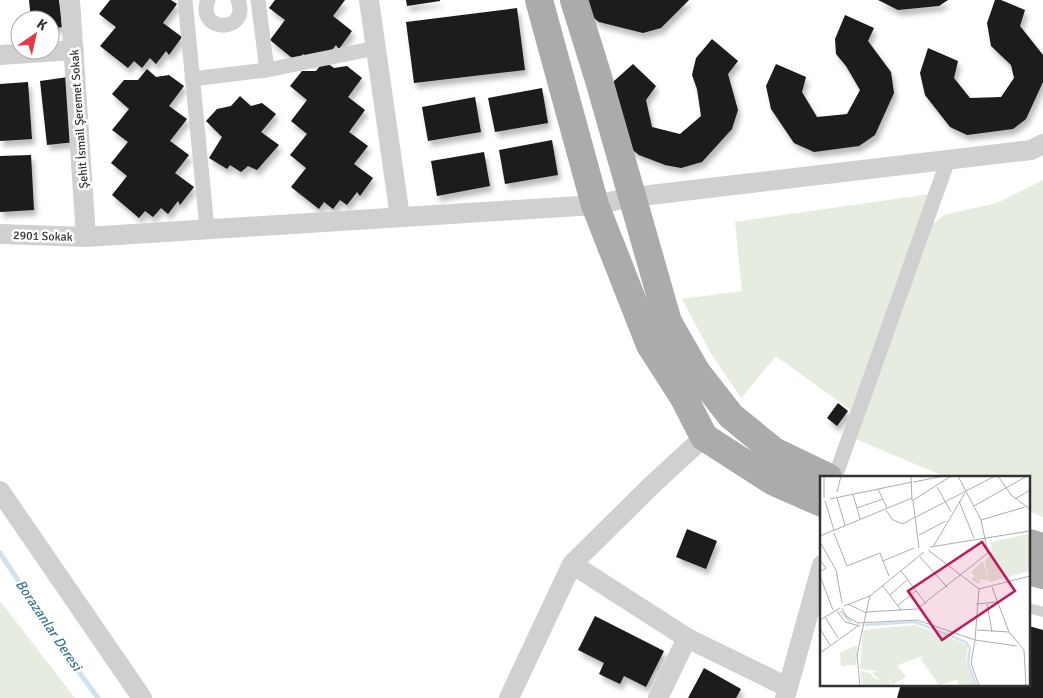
<svg xmlns="http://www.w3.org/2000/svg" width="1043" height="698" font-family="Signika,sans-serif">
<style>
.green{fill:#e6ecdf}
.lines{fill:none;stroke-linecap:round;stroke-linejoin:round}
.stream{stroke:#cfe2ee;stroke-width:5}
.building{fill:#1a1a1a;filter:url(#shadow)}
.service{stroke:#d0d0d0;stroke-width:10}
.pedestrian{stroke:#d0d0d0;stroke-width:15}
.minor{stroke:#d0d0d0;stroke-width:20}
.primary{stroke:#ababab;stroke-width:28}
.labels{text-anchor:middle;stroke-width:5;stroke-linejoin:round;paint-order:stroke}
.street-label{font-size:12px;fill:#333;stroke:#fff}
.water-label{font-size:14px;font-style:italic;fill:#3f7597;stroke:#fff}
.inset-river{fill:none;stroke:#cfe2ee;stroke-width:2.5}
.inset-road{fill:none;stroke:#adadad;stroke-width:1}
.view{fill:#c2185b;fill-opacity:0.15;stroke:#c2185b;stroke-width:2.5}
.inset-edge{fill:none;stroke:#333;stroke-width:2.5}
</style>
<defs>
<filter id="shadow"><feDropShadow dx="3" dy="5.5" stdDeviation="2.5" flood-color="#0004"/></filter>
</defs>
<rect width="100%" height="100%" fill="#fff"/>
<path class="green" d="M1043,180V517L1029,511V477H946L853,438L933,224L944,215L997,203Z
M930,194L852,411L776,356L741,398L710,352L682,299L742,291L735,222Z
M0,601L75,698H0Z"/>
<g class="lines">
<path class="stream" d="M0,553L78,671L98,698"/>
</g>
<path class="building" d="M29,0H59L62,27L50,29V20H31Z
M110,0H171L177,4L163,23L182,37L169,55L166,51L156,64L150,58L142,68L134,61L128,68L100,46L116,27L99,14Z
M275,0H345L333,16L352,31L339,49L336,45L326,57L312,61L303,54L297,62L270,40L285,20L269,8Z
M406,0H440V1L407,6Z
M583,0H689L661,28L643,33L599,22L584,10Z
M878,0H948L939,6L898,10Z
M995,0H1001L1025,10L1020,26L1043,55V82L1026,119L1013,129L967,135L950,127L925,95L920,73L928,48L958,61L954,78L970,98L1001,97L1014,78L1011,65L991,46L987,23Z
M517,8L525,70L414,83L406,22Z
M845,15L874,28L868,41L891,72L894,93L875,135L859,146L814,152L794,143L771,109L766,86L776,64L806,77L802,92L817,117L847,114L860,90L846,66L836,54L835,39Z
M712,39L738,61L728,74L738,110L732,129L702,162L681,168L665,165L639,155L625,144L612,99L614,81L633,64L656,86L646,100L652,127L680,134L701,116L697,89L692,75L696,58Z
M324,61L334,68L347,66L362,78L348,97L365,110L349,132L368,146L354,164L373,178L360,196L357,192L347,205L340,200L333,209L324,202L319,209L291,187L306,168L290,155L307,134L291,121L307,100L290,86L302,71H316Z
M147,69L156,77L169,75L184,86L169,106L187,119L170,141L189,155L175,173L194,187L180,205L178,201L168,214L161,208L153,217L145,211L139,218L112,195L127,176L111,163L128,142L112,130L129,109L112,94L124,80H138Z
M68,77L75,142L47,145L40,81Z
M28,82L32,139L0,141V84Z
M542,88L548,123L495,132L488,98Z
M240,96L251,106L262,103L276,114L261,132L279,145L257,170L248,166L241,172L230,165L227,169L209,158L222,137L206,121L217,109L231,106Z
M475,97L481,132L428,141L422,107Z
M552,140L558,175L505,184L499,150Z
M484,152L490,186L437,196L431,161Z
M31,155L34,210L0,212V156Z
M838,403L848,411L837,426L827,418Z
M687,529L717,541L706,569L676,557Z
M595,616L664,651L646,687L624,676L620,684L599,674L604,663L578,650Z
M1029,626L1043,630V698H897L901,684H1029Z
M704,668L741,689L736,698H688Z"/>
<g class="lines">
<path class="service" d="M1029,608L1043,612"/>
<path class="pedestrian" d="M185,0L207,229
M208,0C195,33 251,34 238,0
M258,0L267,70L376,48
M192,79L267,70
M835,477L948,160"/>
<path class="minor" d="M70,0L86,237
M369,0L400,217
M0,55L74,50
M0,234L86,237L595,205L633,197L1031,150L1043,144
M0,491L142,698
M572,564L687,638L787,687
M509,698L572,564L652,485L704,437
M658,698L687,638
M785,698L822,565"/>
<path class="primary" d="M539,0L595,205L650,345L684,398L704,437L774,482L822,503
M574,0L598,77L668,322L696,371L731,416L774,451L828,477
M1029,543L1043,547
M1029,571L1043,575"/>
</g>
<g class="labels">
<g class="street-label">
<text transform="translate(79 119) rotate(-94)" y="4">Şehit İsmail Şeremet Sokak</text>
<text transform="translate(43 236) rotate(2)" y="4">2901 Sokak</text>
</g>
<g class="water-label">
<text transform="translate(49 625) rotate(56)" y="5">Borazanlar Deresi</text>
</g>
</g>
<g transform="translate(820 476)">
<rect width="210" height="210" fill="#fff"/>
<path d="M210,58V95L169,106L165,87L172,75L171,66ZM163,85L168,104L160,103V108L151,104L155,100L151,96ZM95,149L148,169L146,186L155,210H140L137,204L119,209L100,182L105,179L73,191L78,190L86,201L73,209L67,199L72,210H42L40,195L50,197L54,202L60,204L52,197L58,195L40,193L43,154ZM37,169L36,189L21,190L20,177Z" fill="#e6ecdf"/>
<path class="inset-river" d="M20,135L31,146M45,149L95,146L146,166L150,172L148,187L156,210"/>
<path class="inset-road" d="M4,0V22M91,0L92,25L131,0M178,0L191,19L210,33M93,6L124,0M117,11L131,36M58,13L67,32M17,16L21,0M33,18L40,43M17,22L25,49M10,23L92,6M195,23L210,14M5,25L14,54M93,25L99,72M139,25L154,62M154,30L207,0M37,32L63,23M66,34L73,44L83,48L95,41M96,41L175,0M161,44L205,31M14,57L27,90L60,77L63,85M99,59L126,45M0,60L92,22M0,66L16,94L22,127M110,71L210,55M113,71L145,17M108,74L159,113L210,100M100,81L127,111M0,84L6,92L0,96M81,95L106,128M0,100L13,134M69,100L63,85L94,72M62,109L81,134M172,111L189,156L204,174L206,210M70,119L87,104M28,128L46,137M156,128L177,126M167,128L172,156M78,129L96,115M24,130L50,120L104,76M22,132L26,140L38,147L97,144L155,164L159,113M17,135L25,146L40,150M46,136L97,133L168,77L161,44L138,0M5,141L18,162M0,144L20,132M0,153L10,169M157,154L189,156M0,177L38,150M40,210L37,179L50,119M159,210L151,187L155,164L197,170"/>
<path class="view" d="M162,66L195,115L122,164L88,115Z"/>
<rect width="210" height="210" class="inset-edge"/>
</g>
<g transform="translate(35 35) rotate(34)"><circle r="24" fill="#ffffff" stroke="#adadad"/>
<path d="M0-4L9 19L0 12L-9 19Z" fill="#e63946"/>
<text y="-8" font-size="14" font-weight="bold" text-anchor="middle" fill="#333333">K</text>
</g>
</svg>
